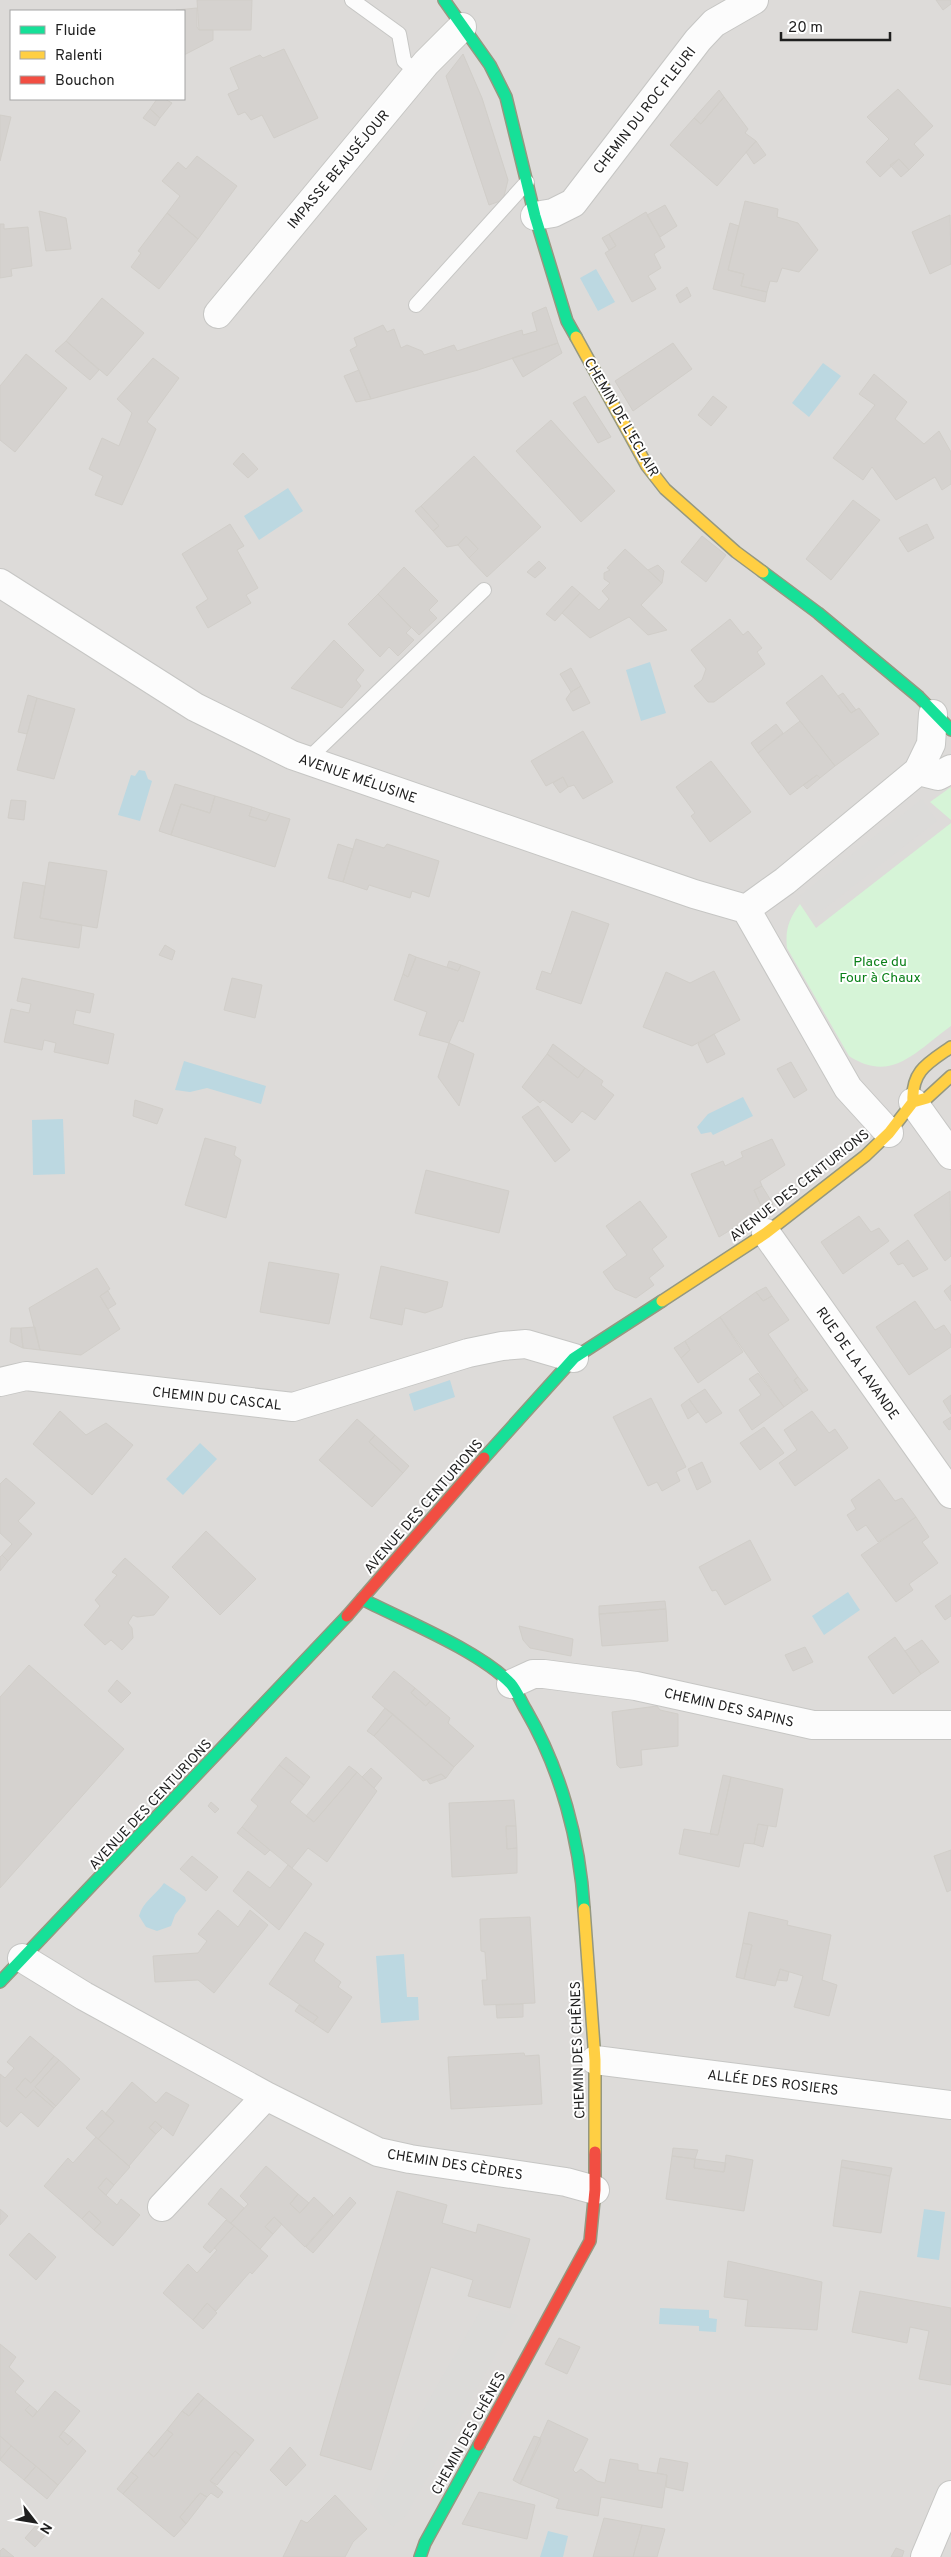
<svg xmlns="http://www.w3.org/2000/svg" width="951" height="2557" font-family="Overpass,sans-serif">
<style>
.residential{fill:#dddbd9;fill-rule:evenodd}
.religious{fill:#dcdbd9}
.park{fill:#d6f4d7}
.water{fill:#bcd8e1}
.building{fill:#d5d2cf;stroke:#d1cec9}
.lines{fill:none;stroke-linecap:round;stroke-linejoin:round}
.lane-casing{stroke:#c6c6c4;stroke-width:16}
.street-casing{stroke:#c6c6c4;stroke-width:30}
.fast-casing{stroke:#959880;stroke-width:14}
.slow-casing{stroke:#959880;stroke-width:14}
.jam-casing{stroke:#959880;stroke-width:14}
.lane{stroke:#fcfcfc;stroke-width:14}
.street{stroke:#fcfcfc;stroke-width:28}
.fast{stroke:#16e098;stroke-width:11}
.slow{stroke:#ffcf43;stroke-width:11}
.jam{stroke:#f24e42;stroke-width:11}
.labels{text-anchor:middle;stroke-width:4;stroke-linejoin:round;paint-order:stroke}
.street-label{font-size:14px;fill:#1f1f1f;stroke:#fff}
.park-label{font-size:14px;fill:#0b8019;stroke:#fff}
</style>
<rect width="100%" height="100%" fill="#eeece8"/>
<path class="residential" d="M0,0H951V2557H0ZM11,11H184V99H11Z"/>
<path class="religious" d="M922,799L937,821L815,916L799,896Z
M482,2308L518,2315L406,2516L392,2527L370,2502Z"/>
<path class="park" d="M951,787V820L930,802Z
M951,823V1026C916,1051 892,1084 849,1056L787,948C785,929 789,919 800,904L816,928Z"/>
<path class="water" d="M596,269L615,302L598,311L580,278Z
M823,363L841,376L809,417L792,403Z
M288,488L303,511L259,540L244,516Z
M650,662L666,713L641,721L626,670Z
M139,770L145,771L148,779L152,781L140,821L118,815L131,775L135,776Z
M184,1061L266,1086L261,1104L207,1088L190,1092L175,1090Z
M743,1097L753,1116L713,1135L711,1132L701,1134L697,1127L708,1114Z
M63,1119L65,1174L33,1175L32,1120Z
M450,1380L455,1397L414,1411L409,1394Z
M200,1443L217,1459L183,1495L166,1479Z
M848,1592L860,1610L824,1635L812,1616Z
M164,1883L185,1897L186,1901L175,1915L171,1926L157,1931L146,1927L139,1916C143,1901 156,1895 164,1883Z
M404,1954L407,1997H418L419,2020L381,2023L376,1956Z
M924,2209L945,2212L939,2260L917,2257Z
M660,2308L709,2310V2318L717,2319L716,2332L699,2331V2326L659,2324Z
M548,2531L568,2536L563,2557H540Z"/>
<path class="building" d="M197,0H252L251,30H199Z
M936,0H951V4L943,10Z
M197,8V27L199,30H213V40L184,55V11L176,10Z
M284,49L318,118L274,138L262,115L251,120L245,112L238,115L228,94L239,89L230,68L260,55L263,58Z
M463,54L482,98L508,180L503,200L489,205L446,76Z
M898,89L933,126L914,144L924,155L909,170L899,159L880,177L866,162L889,139L867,117Z
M719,90L724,97L701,124L694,118Z
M724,97L748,129L745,133L756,141L717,186L670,145L694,118L701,124Z
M157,99H165L172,103L160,118L150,109Z
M150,109L160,118L155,126L143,118Z
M0,115L11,117L0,161Z
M756,141L766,155L754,164L746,152Z
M197,156L237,186L198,239L167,213L180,196L162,181L178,162L186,169Z
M899,159L909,170L901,177L890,165Z
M745,201L778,209L777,217L798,223L818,250L799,272L782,268L777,282L770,281L767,292L741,286L744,274L728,270Z
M665,205L677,226L660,237L647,215Z
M39,211L66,218L71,249L46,251Z
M646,212L665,247L654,254L661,268L648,276L656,289L632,302L605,253L616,246L609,234Z
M167,213L198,239L159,289L131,267L141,253L138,251Z
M950,215L951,264L930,274L912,232Z
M730,223L739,226L728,270L744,274L741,286L767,292L765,302L713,289Z
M0,224H4V229L28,227L32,266L11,269L12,276L0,278Z
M609,234L616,246L609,250L602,238Z
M687,287L691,296L680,303L676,295Z
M102,298L144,333L107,376L66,341Z
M546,307L558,343L478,370L371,399L350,350L357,346L354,338L383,325L387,332L394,329L401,348L407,345L422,351L424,355L454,345L457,351L522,330L523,335L537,331L532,313Z
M66,341L99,370L90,380L55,351Z
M558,343L562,353L523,377L512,358Z
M673,343L692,369L633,411L615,381Z
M26,354L67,388L15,452L0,440V386Z
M153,358L179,378L147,422L156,429L122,505L95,495L103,476L89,469L102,438L119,446L132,413L117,399Z
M359,370L371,399L356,402L344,376Z
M874,374L907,402L895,419L924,444L939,431L951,452V484L942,490L935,477L896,500L872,467L863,480L833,458L875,405L859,394Z
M585,396L611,437L598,443L573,403Z
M713,396L727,407L711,426L698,415Z
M551,420L615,491L581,522L516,451Z
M243,453L258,469L248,478L233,464Z
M474,456L541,527L487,577L469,558L478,549L466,536L458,545L447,547L433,531L439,526L421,506Z
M853,500L880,520L831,580L806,559Z
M421,506L439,526L433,531L415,511Z
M230,524L244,546L237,550L258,588L246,595L251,603L208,628L196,607L208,599L182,554Z
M927,524L934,538L908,552L899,538Z
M466,536L478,549L469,558L458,545Z
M702,536L726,555L706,582L681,562Z
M625,549L662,583L641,605L667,630L648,635L629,617L590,638L562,613L580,593L599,610L609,599L602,591L610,583L604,579V573L610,570L607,568Z
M539,561L546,568L535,578L527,572Z
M658,565L664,571L662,583L648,570Z
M404,567L438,601L429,610L437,618L419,635L378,594Z
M572,586L580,593L555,621L546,614Z
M378,594L411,628L406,633L414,640L398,656L389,647L380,657L348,624Z
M730,619L743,635L748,631L762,648L757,652L765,664L714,702H708L694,686L702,680L706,669L691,650Z
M334,640L364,670L356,680L361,686L342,708L291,688Z
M571,668L581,686L571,692L560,674Z
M822,675L851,713L859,708L879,734L835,766L786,703Z
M581,686L590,703L573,711L566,699L571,692Z
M843,693L856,710L851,713L838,696Z
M28,695L37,698L27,734L18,732Z
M37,698L75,709L54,779L17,770Z
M800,721L835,766L820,778L817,775L790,795L758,753Z
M776,724L783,733L758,753L751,743Z
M583,731L613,782L583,799L574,785L568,787L563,777L546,786L531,761Z
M711,761L751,812L710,842L691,816L695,813L676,787Z
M817,775L820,778L807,789L803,785Z
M563,777L568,787L560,793L553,783Z
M175,784L215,796L210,813L181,804L171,835L159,831Z
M215,796L252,807L249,816L266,821L270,813L290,819L275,867L171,835L181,804L210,813Z
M11,800L26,801L24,820L8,818Z
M252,807L270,813L266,821L249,816Z
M356,839L384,848L387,844L439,861L429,897L412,891L410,898L369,885L367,890L343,882Z
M338,844L353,849L343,882L328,878Z
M49,862L107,871L97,928L40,918Z
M23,882L45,886L40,918L82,925L79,948L14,938Z
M572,911L609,924L581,1004L536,989L542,971L551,974Z
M165,945L175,951L172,960L159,955Z
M409,954L416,957L408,977L403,974Z
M416,957L458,971L461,965L480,972L463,1022L459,1020L449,1043L419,1035L427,1012L394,1000L403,974L408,977Z
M449,961L461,965L458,971L447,967Z
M714,971L740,1020L692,1046L643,1027L666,972L690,983Z
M22,978L94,994L90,1013L76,1010L73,1024L114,1034L108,1064L54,1052L56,1043L44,1040L42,1050L4,1042L11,1009L29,1013L31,1004L17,1001Z
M232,978L262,985L255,1018L224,1010Z
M714,1034L725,1054L707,1063L698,1044Z
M449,1043L474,1054L459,1106L438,1077Z
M553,1044L585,1068L578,1078L547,1054Z
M547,1054L578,1078L585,1068L603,1081L601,1085L614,1095L595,1120L582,1111L572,1123L543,1100L540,1103L522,1087Z
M791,1062L807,1090L794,1098L777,1069Z
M135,1100L163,1109L157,1124L133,1116Z
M538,1106L570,1150L555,1162L522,1117Z
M205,1138L236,1147L234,1155L241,1160L226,1218L185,1205Z
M772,1139L785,1165L760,1181L762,1186L754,1190L763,1210L719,1237L691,1174L723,1161L725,1166L743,1157L741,1152Z
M426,1170L509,1191L499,1233L415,1213Z
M762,1186L773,1204L763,1210L754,1190Z
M950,1191L951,1256L945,1261L914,1215Z
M640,1201L667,1237L652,1249L664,1266L649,1278L654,1285L636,1298L615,1289L603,1272L627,1255L606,1226Z
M859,1216L871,1232L879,1228L889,1241L843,1274L821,1242Z
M908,1240L928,1269L913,1277L903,1263L898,1265L890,1253Z
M269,1262L339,1274L329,1324L260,1312Z
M381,1266L448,1282L442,1307L425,1313L405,1308L402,1325L370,1318Z
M97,1268L110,1289L100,1296L120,1329L81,1355L40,1350L29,1308Z
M951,1285V1301L944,1291Z
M766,1287L772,1296L763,1301L756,1292Z
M108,1291L116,1304L108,1309L100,1296Z
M756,1292L763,1301L772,1296L789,1320L768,1334L798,1377L794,1380L803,1393L784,1407L720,1317Z
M915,1301L935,1330L944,1325L951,1335V1347L909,1375L876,1327Z
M720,1317L743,1352L698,1383L681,1358L690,1350L685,1341Z
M35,1327L40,1350L23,1348L21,1328Z
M11,1328H21L23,1348L10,1342Z
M685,1341L690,1350L681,1358L674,1348Z
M758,1373L784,1407L752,1430L739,1410L761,1395L749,1379Z
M798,1377L808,1390L803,1393L794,1380Z
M705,1389L722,1413L706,1423L689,1399Z
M951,1395V1414L943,1401Z
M651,1398L686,1467L676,1472L680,1481L662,1491L657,1482L648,1486L613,1417Z
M689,1399L698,1412L688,1419L681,1405Z
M60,1411L86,1435L106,1423L133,1445L92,1495L33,1444Z
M812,1411L829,1433L835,1429L848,1448L795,1486L779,1463L797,1450L784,1430Z
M951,1417V1429L949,1430L943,1422Z
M357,1419L375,1435L369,1442L403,1473L372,1507L319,1460Z
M764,1427L784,1453L760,1470L740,1443Z
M375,1435L409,1466L403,1473L369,1442Z
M702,1462L711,1482L697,1490L688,1469Z
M6,1478L35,1503L18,1521L32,1534L8,1561L2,1555L12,1544L0,1533V1484Z
M879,1479L895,1501L902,1498L916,1517L878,1542L866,1525L857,1531L847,1515L856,1509L851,1500Z
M916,1517L929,1537L922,1542L938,1563L909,1584L913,1590L896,1602L861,1555Z
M206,1531L256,1579L220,1615L172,1567Z
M750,1540L771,1580L725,1605L716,1590L712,1591L699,1567Z
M2,1555L8,1561L0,1571V1557Z
M125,1558L169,1597L154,1615L137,1617L133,1615L128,1623L132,1628L133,1638L122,1650L111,1640L105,1645L84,1625L100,1606L95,1600L117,1575L112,1572Z
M951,1595V1616L945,1620L935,1606Z
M665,1601L666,1609L599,1614V1606Z
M666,1609L668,1641L602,1646L599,1614Z
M519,1626L573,1639L571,1656L530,1648L523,1640Z
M895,1637L921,1674L893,1694L868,1657Z
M922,1640L939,1662L921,1674L905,1651Z
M805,1647L813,1662L793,1671L785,1655Z
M29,1665L124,1749L0,1888V1697Z
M394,1671L415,1688L411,1693L426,1706L430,1701L450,1718L448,1723L474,1746L454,1767L372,1697Z
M117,1680L131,1693L121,1703L108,1691Z
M415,1688L430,1701L426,1706L411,1693Z
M657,1706L660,1710L678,1714V1746L641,1750L642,1765L620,1768L617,1765L612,1712Z
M385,1708L393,1714L374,1736L367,1731Z
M393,1714L454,1767L446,1778L441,1774L423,1781L374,1736Z
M286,1757L310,1777L304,1785L279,1765Z
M279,1765L304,1785L290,1802L314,1822L357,1772L377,1791L327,1862L308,1848L292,1868L242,1827L258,1806L251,1800Z
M349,1766L357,1772L314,1822L306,1816Z
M371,1768L382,1778L374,1788L362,1777Z
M441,1774L446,1778L430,1784L427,1780Z
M723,1775L731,1777L718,1835L710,1834Z
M731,1777L783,1789L776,1827L758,1824L754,1844L744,1843L739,1867L679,1854L684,1829L718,1835Z
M514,1800L516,1826H506L507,1849L517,1848V1873L452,1877L449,1803Z
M211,1802L219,1809L215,1813L208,1806Z
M758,1824L768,1826L763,1847L754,1844Z
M506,1826H516L517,1848L507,1849Z
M242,1827L270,1850L265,1855L237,1833Z
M951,1850V1890L947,1892L934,1856Z
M192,1856L218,1877L206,1891L180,1869Z
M288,1865L312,1884L279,1930L233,1891L248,1871L270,1888Z
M218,1910L238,1927L250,1910L268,1925L214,1993L198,1980L155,1982L153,1956L198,1953L207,1941L198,1934Z
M749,1912L788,1921L787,1925L831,1935L822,1980L837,1985L829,2016L794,2007L803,1976L780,1969L775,1986L744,1979L752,1945L743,1943Z
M530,1917L535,2003L484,2005L482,1980H487L485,1952L481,1951L480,1919Z
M305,1932L324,1944L314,1961L341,1982L338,1987L352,1997L328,2033L313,2023L318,2017L269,1984Z
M743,1943L752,1945L744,1979L736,1977Z
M780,1969L789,1972L787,1981L777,1980Z
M523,2004V2017L497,2018L496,2005Z
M299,2005L318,2017L313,2023L295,2011Z
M30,2036L54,2056L31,2083L25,2078L16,2089L26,2098L33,2090L54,2108L38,2127L21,2112L7,2127L0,2121V2074L5,2078L14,2068L7,2062Z
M524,2053L525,2056L539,2055L542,2104L451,2109L448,2057Z
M54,2056L59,2060L35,2087L56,2106L54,2108L33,2090L26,2098L16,2089L25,2078L31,2083Z
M59,2060L80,2079L56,2106L35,2087Z
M132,2082L156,2103L166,2092L189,2105L173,2136L155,2121L149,2128L156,2134L129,2166L98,2139L114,2121L105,2114Z
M102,2110L114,2121L98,2139L86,2128Z
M155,2121L162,2128L156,2134L149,2128Z
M96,2137L130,2167L114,2185L106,2178L98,2188L117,2205L121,2199L140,2215L113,2246L94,2230L101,2222L89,2211L82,2219L44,2186L68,2158L73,2163Z
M673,2148L698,2150L695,2159L672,2156Z
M726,2155L753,2160L744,2211L666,2199L672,2156L695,2159L694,2168L724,2172Z
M695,2159L726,2163L724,2172L694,2168Z
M842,2160L892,2168L890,2176L841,2167Z
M266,2166L298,2194L290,2204L300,2213L314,2197L333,2215L305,2247L274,2217L265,2227L273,2234L260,2249L231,2223L248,2204L240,2196Z
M841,2167L890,2176L881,2233L833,2226Z
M106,2178L114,2185L106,2195L98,2188Z
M221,2188L244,2208L231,2223L208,2204Z
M397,2191L447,2205L442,2223L476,2233L478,2224L530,2239L510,2308L468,2296L473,2280L431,2267L371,2470L320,2455Z
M298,2194L309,2203L300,2213L290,2204Z
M350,2197L356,2203L313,2253L306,2247Z
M0,2209L8,2216L0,2225Z
M89,2211L101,2222L94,2230L82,2219Z
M274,2217L282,2224L273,2234L265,2227Z
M226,2220L234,2226L210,2253L203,2247Z
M234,2226L268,2256L252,2274L250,2272L216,2311L207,2303L193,2320L163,2293L188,2264L197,2273L217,2250L214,2248Z
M29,2233L56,2257L36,2280L9,2255Z
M728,2261L822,2282L817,2330L745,2326L748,2300L724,2297Z
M860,2291L951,2308V2385L919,2379L929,2331L910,2327L907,2343L852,2332Z
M207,2303L217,2313L203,2329L193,2320Z
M559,2338L580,2347L567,2374L545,2364Z
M0,2344L16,2357L9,2367L24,2381L15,2392L30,2405L25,2410L33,2417L55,2391L80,2411L59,2437L68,2445L73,2439L86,2451L58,2485L0,2436Z
M198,2393L204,2398L189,2416L182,2411Z
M204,2398L254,2440L241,2456L235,2451L210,2481L223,2492L218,2498L211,2493L207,2497L200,2493L180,2517L186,2524L174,2537L123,2494L138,2477L131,2472L148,2452L154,2457L173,2434L167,2430L182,2411L189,2416Z
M30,2405L37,2411L33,2417L25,2410Z
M548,2420L588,2439L573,2470L576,2473L581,2469L597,2481L605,2483L610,2459L638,2464V2470L667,2475L662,2508L601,2497L598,2516L556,2508L559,2499L520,2484Z
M167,2430L173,2434L154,2457L148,2452Z
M63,2431L73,2439L68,2445L59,2437Z
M0,2436L11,2446L0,2459Z
M534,2436L540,2438L541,2441L520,2484L513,2480Z
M11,2446L36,2466L24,2480L0,2460Z
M290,2447L306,2465L286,2486L270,2470Z
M235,2451L241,2456L217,2485L210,2481Z
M660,2458L688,2463L683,2491L666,2487L667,2475L657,2473Z
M36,2466L58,2485L47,2499L24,2480Z
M131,2472L138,2477L123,2494L117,2489Z
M479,2492L535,2505L527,2539L462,2524Z
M200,2493L207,2497L186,2524L180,2517Z
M335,2495L367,2529L353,2542L345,2557H283L301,2520L307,2523Z
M604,2518L642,2525L633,2557H593Z
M38,2523L48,2532L35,2547L25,2538Z
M642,2525L665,2529L657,2557H633Z
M3,2548L14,2557H0V2551Z
M896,2548L904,2551L902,2557H891Z"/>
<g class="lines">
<defs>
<path id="lane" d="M352,0L399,34L404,61L418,73
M416,305L527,182
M307,760L484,590"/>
<path id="street" d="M535,216L553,213L573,203L698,40L714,23L754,0
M218,314L426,63L462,27
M0,583L195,707L292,755L694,894L746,909
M918,771L938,776L951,769
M746,909L785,881L918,771L931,744L933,714
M746,909L848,1088L889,1133
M913,1102L951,1155
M766,1233L951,1494
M0,1382L26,1376L293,1407L468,1353L502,1346L526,1344L574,1358
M511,1684L533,1674H544L636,1686L813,1725H951
M22,1958L84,1996L266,2096L378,2152L410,2159L566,2182L595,2190
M595,2060L951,2105
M162,2207L266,2096
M925,2557L951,2495"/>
<path id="fast" d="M444,0L490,65L506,97L535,216L567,321L576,337
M763,572L818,613L919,697L951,730
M484,1458L574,1358L662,1301
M362,1599C403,1620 480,1651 511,1684C517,1691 521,1702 526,1710C561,1770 580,1841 584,1909
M0,1982L347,1616
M420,2557L425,2543L479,2445"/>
<path id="slow" d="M576,337L647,466L665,489L736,552L763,572
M913,1102C911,1071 928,1063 951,1047
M662,1301L766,1233L865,1156L889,1133L913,1102L927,1098L951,1076
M584,1909L595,2060V2152"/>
<path id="jam" d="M347,1616L484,1458
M479,2445L590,2241L595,2190V2152"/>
</defs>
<use href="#lane" class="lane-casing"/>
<use href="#street" class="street-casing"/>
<use href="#fast" class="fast-casing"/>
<use href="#slow" class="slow-casing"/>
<use href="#jam" class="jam-casing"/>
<use href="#lane" class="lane"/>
<use href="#street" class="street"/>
<use href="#fast" class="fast"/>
<use href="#slow" class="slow"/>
<use href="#jam" class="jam"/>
</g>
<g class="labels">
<g class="street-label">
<text transform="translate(644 110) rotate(-52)" y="5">CHEMIN DU ROC FLEURI</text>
<text transform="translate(338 169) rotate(-50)" y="5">IMPASSE BEAUSÉJOUR</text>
<text transform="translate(622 417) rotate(60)" y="5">CHEMIN DE L'ECLAIR</text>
<text transform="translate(358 778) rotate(19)" y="5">AVENUE MÉLUSINE</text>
<text transform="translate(799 1185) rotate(-38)" y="5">AVENUE DES CENTURIONS</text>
<text transform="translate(858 1363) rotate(55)" y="5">RUE DE LA LAVANDE</text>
<text transform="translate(217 1398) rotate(6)" y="5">CHEMIN DU CASCAL</text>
<text transform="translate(423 1506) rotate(-49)" y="5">AVENUE DES CENTURIONS</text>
<text transform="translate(729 1707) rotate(13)" y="5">CHEMIN DES SAPINS</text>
<text transform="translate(150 1804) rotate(-47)" y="5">AVENUE DES CENTURIONS</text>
<text transform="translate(577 2050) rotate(-92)" y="5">CHEMIN DES CHÊNES</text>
<text transform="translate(773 2082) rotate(7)" y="5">ALLÉE DES ROSIERS</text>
<text transform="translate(455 2164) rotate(9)" y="5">CHEMIN DES CÈDRES</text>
<text transform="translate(468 2433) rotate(-61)" y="5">CHEMIN DES CHÊNES</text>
</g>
<g class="park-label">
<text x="880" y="966">Place du<tspan x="880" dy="16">Four à Chaux</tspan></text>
</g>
</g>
<rect x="10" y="10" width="175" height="90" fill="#ffffff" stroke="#a5a5a5"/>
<rect x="20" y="26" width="25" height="8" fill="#16e098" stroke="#a5a5a5"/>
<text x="55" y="35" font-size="15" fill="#1f1f1f">Fluide</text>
<rect x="20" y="51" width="25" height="8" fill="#ffcf43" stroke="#a5a5a5"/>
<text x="55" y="60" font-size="15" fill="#1f1f1f">Ralenti</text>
<rect x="20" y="76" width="25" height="8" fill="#f24e42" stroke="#a5a5a5"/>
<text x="55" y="85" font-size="15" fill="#1f1f1f">Bouchon</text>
<g transform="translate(35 2522) rotate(121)" stroke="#ffffff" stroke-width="4" paint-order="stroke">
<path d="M0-4L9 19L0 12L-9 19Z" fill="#1f1f1f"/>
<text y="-8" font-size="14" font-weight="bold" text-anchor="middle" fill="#1f1f1f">N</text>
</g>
<path d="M781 32v8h109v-8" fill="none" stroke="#1f1f1f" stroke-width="2.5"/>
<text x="788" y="32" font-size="15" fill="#1f1f1f" stroke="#ffffff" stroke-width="4" paint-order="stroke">20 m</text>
</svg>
